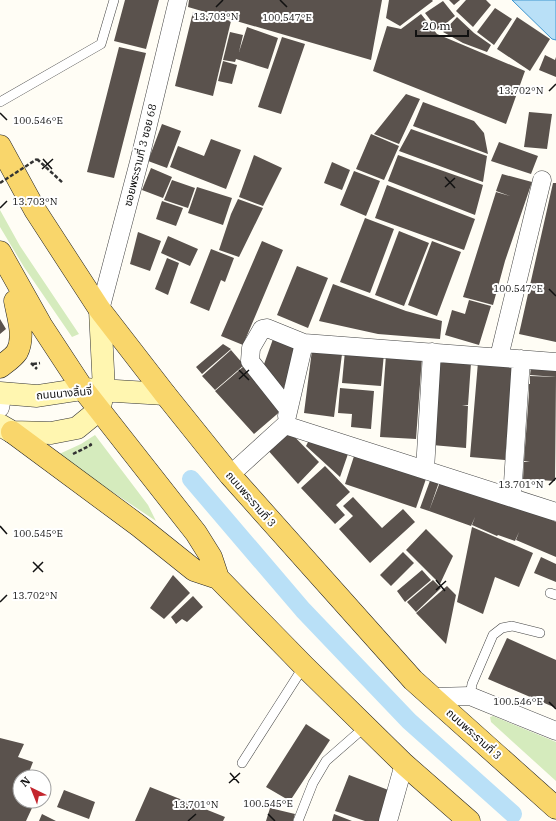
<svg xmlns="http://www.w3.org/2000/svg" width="556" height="821" font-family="'IBM Plex Serif','Noto Sans Thai',serif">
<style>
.green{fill:#d5ebbd}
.water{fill:#b9e0f7;stroke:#3f96cf}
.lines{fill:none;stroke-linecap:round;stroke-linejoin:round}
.canal{stroke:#b9e0f7;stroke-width:18}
.building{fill:#5a524d}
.lane-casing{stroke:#444;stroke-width:10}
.street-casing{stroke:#444;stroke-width:19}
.secondary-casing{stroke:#333;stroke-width:23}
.primary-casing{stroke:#222;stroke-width:23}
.path{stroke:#333;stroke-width:2.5;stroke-dasharray:4 2;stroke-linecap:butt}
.lane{stroke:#fff;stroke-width:9}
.street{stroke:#fff;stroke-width:18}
.secondary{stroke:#fff6b0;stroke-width:22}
.primary{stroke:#f9d66b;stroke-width:22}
.path-bridge{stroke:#333;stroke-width:2.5;stroke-dasharray:4 2;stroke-linecap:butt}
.ticks{fill:none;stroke:#111;stroke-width:1.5}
.labels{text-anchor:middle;stroke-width:4;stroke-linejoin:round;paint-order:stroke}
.street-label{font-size:11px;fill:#111;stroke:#fff}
.ticks-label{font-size:10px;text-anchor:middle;fill:#111;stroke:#fff;stroke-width:4;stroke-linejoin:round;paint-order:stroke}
</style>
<rect width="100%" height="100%" fill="#fffdf5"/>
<path class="green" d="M0,210L20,246L79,334L72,337L24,267L0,227Z
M95,435L148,505L156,521L57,455L81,444Z
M493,716L556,742V781L491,722L490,717Z"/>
<path class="water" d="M512,0H556V40L552,39Z"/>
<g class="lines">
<path class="canal" d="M191,479L303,610L409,721L513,814"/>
</g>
<path class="building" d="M125,0H159L146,49L114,41Z
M189,0H382L371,60L188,7Z
M389,0H432L433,1L400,26L386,18Z
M449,0H460L454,5Z
M466,0H486L491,5L473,27L456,11Z
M443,1L455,16L438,30L425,13Z
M495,8L512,19L494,45L477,32Z
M193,12L231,21L213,96L175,86Z
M421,14L437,34L525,71L506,124L373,71L387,26L401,29Z
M457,17L474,33L491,45L487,52L463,43L443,32Z
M517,17L550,39L530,71L497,49Z
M247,27L278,38L268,69L236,59L235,62L223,60L230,32L243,35L239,52Z
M282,37L305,44L281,114L258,107Z
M119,47L146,53L114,178L87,172Z
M545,55L555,60L556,57V77L539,70Z
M223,61L237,65L232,84L218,81Z
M406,94L420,99L399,144L374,134Z
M423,102L474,121L484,133L488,154L413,126Z
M529,112L552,114L547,149L524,147Z
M162,124L181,131L167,168L148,161Z
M411,129L487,156L483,182L399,151Z
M371,134L399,146L384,180L356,169Z
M211,139L241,150L226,189L170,167L178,146L204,156Z
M499,142L538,156L531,174L491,161Z
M254,155L282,168L263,206L239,197Z
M398,155L483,185L475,215L388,181Z
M332,162L350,170L342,190L324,183Z
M151,168L172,177L163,198L142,190Z
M354,171L380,181L366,216L340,205Z
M502,174L532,182L505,261L493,305L463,297L496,192L510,196L496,191Z
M172,180L195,188L188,208L164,200Z
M553,183H556V342L519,334Z
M387,185L475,219L464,250L375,218Z
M197,187L232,198L223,225L188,213Z
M238,199L263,208L239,257L219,250L231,214Z
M162,201L183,208L176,226L156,219Z
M365,218L394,229L370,293L340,282Z
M399,231L429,243L404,306L375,295Z
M138,232L161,241L150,271L130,264Z
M168,236L198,249L190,266L161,253Z
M262,241L283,250L243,345L221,336Z
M432,241L461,252L437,316L408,305Z
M211,249L234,258L225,282L221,280L209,311L190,303Z
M167,258L179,263L168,295L155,289Z
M297,266L328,278L308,328L277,315Z
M333,284L406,311L442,321L440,339L378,334L319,321Z
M469,300L491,306L479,345L445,335L452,310L465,314Z
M0,319L6,329L0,334Z
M273,339L298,348L282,393L263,367Z
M223,344L231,349L202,374L196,367Z
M231,350L244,365L215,390L202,376Z
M312,350L342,354L334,417L304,413Z
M345,351L384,353L381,386L342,383Z
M386,355L422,357L416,439L380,437Z
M438,360L471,363L468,405L462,406H468L466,448L432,445Z
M478,362L513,365L505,460L470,457Z
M244,366L283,409L254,434L215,391Z
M531,367L556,368V377L530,375Z
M530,376L556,377L555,481L523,479L524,462H530L524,461L529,393H533H529V384H536H530Z
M340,388L374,391L371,429L351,427L352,414L338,413Z
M288,430L319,462L298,484L266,448Z
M311,436L349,451L340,477L306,446Z
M355,453L427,476L416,508L345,484Z
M325,466L350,492L336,505L345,515L335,524L301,488Z
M431,478L439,482L429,511L420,508Z
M440,482L530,510L556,522V557L516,540L519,532L515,541L498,535L497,536L472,525L475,517L471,526L429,511Z
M353,497L382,528L403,509L415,522L370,563L339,529L353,516L343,506Z
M472,527L533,553L519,587L495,577L483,614L457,602Z
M426,529L453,556L440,584L406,550Z
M403,552L414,563L391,586L380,575Z
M541,557L556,564V582L534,573Z
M422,570L431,580L405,602L397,591Z
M173,575L190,593L164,619L150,608Z
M433,580L441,588L416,612L407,602Z
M447,586L456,595L446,644L416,613Z
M193,596L203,607L187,622L182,619L176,624L171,617Z
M507,638L556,660V708L488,679Z
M306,724L330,740L290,801L266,787Z
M0,738L24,744L18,757L33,762L27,777H20V794L17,800L32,808L26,821H0Z
M349,775L391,791L381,821H365L335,811Z
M150,787L225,817L223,821H135Z
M64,790L95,802L89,819L57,807Z
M270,808L295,814L293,821H266Z
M42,814L56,821H39Z
M334,814L352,821H332Z"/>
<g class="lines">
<defs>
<path id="lane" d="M0,102L101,44L114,0
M550,593L556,595
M470,696L472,684L493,635L502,628L512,626L540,633
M242,763L304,666
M298,821L313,783L326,761L366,726"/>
<path id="street" d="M100,310L139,162L178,0
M499,357L542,180
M0,408L3,393
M288,409L250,361L251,348L262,329L267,328L304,343L556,362
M287,416L304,343
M285,425L556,512
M425,470L432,352
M230,475L285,425
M512,498L521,359
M433,697L470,696L556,731
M388,821L404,764"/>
<path id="secondary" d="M0,393L37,396L83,389L165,394
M0,425L12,432L51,433L77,428L99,410L104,390L100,310"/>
<path id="primary" d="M0,146L35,210L100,310L165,394L230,475L413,680L556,808
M0,252L41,325L83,389L196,533L211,557L218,578L304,666L404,764L469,821
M0,367C5,363 13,358 17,352C25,337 18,317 15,301
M12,432L139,526L194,570L218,578"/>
</defs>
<use href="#lane" class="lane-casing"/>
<use href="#street" class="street-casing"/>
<use href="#secondary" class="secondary-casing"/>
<use href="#primary" class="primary-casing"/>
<path class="path" d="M37,159L63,183
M31,363L37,369
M33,364L40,363
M73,454L91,445L89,442"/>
<use href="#lane" class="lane"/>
<use href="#street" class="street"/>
<use href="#secondary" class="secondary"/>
<use href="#primary" class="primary"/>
<path class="path-bridge" d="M0,183L37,159"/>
</g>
<path class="ticks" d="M280,0L287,7M216,7L223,0M549,91L556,84M0,113L7,120M43,159L52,169M42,169L53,159M445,177L455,188M445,187L455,178M0,208L7,201M549,289L556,296M239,370L249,380M239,379L249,370M549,485L556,478M0,526L7,534M33,562L43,572M33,572L43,562M436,580L445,591M436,590L446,581M0,602L7,595M549,702L556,709M230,773L239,783M229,783L240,773M268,814L275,821M188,821L196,814"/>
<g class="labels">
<g class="street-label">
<text transform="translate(140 155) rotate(-76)" y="4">ซอยพระรามที่ 3 ซอย 68</text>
<text transform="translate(64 393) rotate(-5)" y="4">ถนนนางลิ้นจี่</text>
<text transform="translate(251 499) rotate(49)" y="4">ถนนพระรามที่ 3</text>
<text transform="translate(474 734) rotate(42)" y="4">ถนนพระรามที่ 3</text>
</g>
</g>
<g class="ticks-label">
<text x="216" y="20">13.703°N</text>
<text x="287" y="21">100.547°E</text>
<text x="521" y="94">13.702°N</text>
<text x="38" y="124">100.546°E</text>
<text x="35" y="205">13.703°N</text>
<text x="518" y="292">100.547°E</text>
<text x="521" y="488">13.701°N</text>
<text x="38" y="537">100.545°E</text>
<text x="35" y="599">13.702°N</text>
<text x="518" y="705">100.546°E</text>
<text x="268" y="807">100.545°E</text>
<text x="196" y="808">13.701°N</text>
</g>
<g transform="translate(32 789) rotate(317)"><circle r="19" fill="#ffffff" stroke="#a0a0a0"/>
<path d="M0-3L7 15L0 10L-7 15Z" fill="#c4262e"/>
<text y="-6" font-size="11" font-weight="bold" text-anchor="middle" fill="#111111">N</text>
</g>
<path d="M416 30v6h52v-6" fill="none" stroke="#111111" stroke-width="2"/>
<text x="422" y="30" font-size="12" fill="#111111" stroke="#ffffff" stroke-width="3" paint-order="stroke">20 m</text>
</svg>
